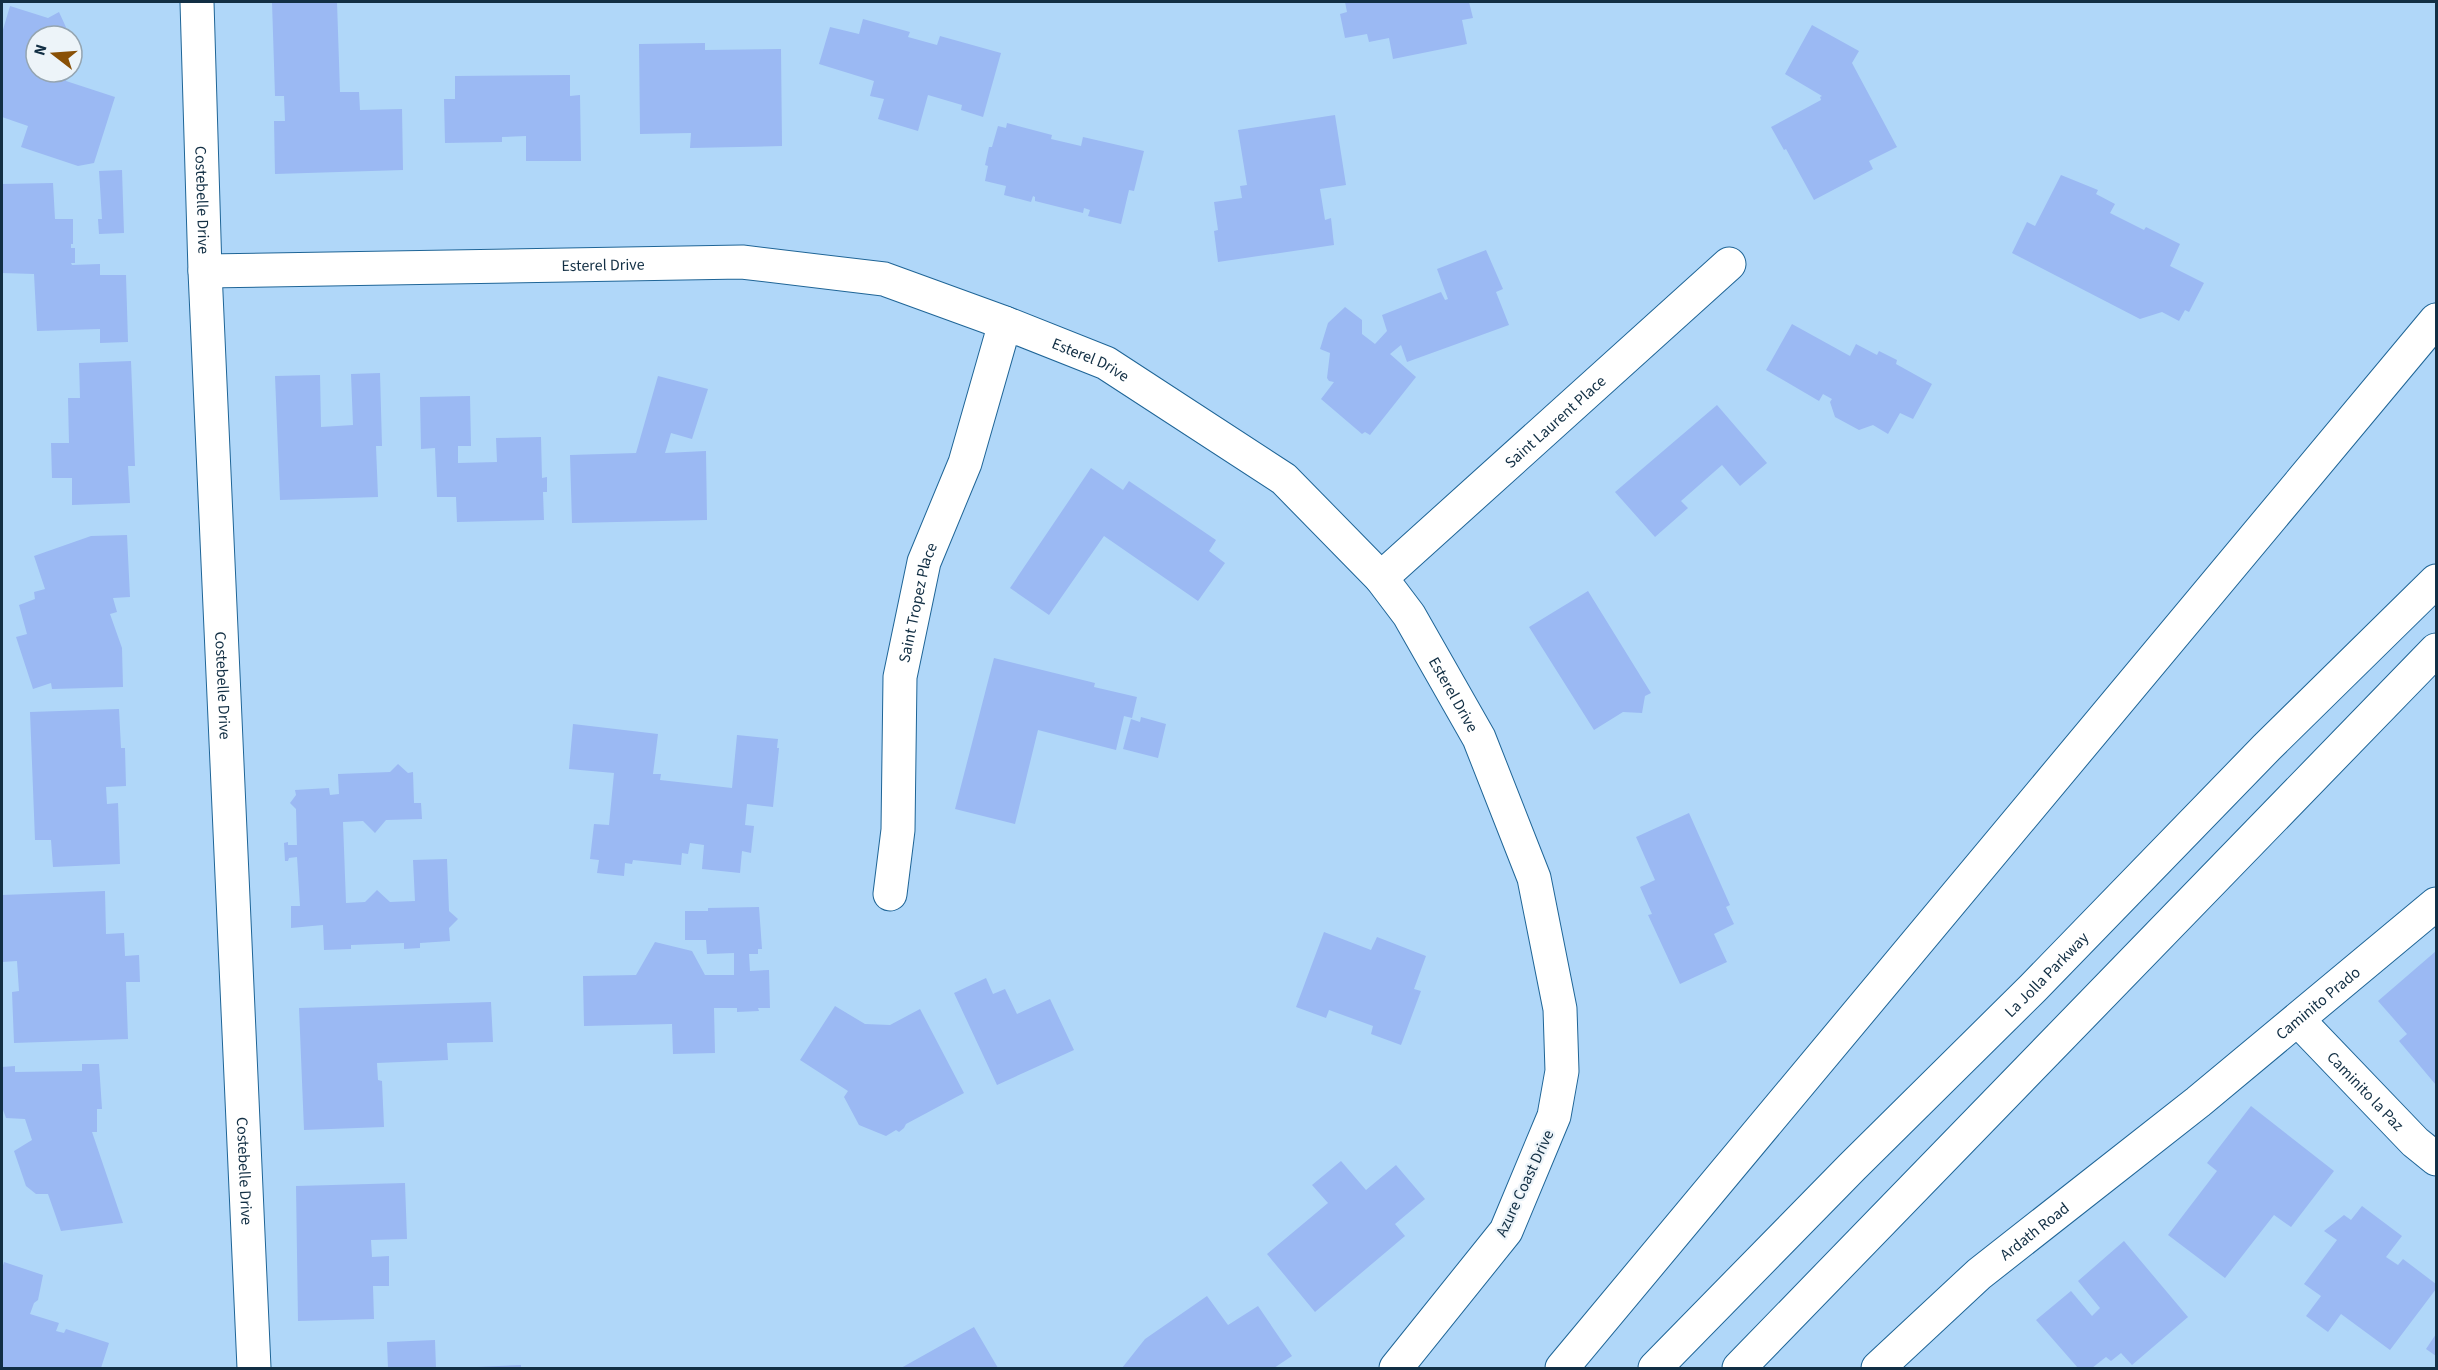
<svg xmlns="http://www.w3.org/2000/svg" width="2438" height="1370" font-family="'Source Sans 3',sans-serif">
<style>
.building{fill:#9bb9f3}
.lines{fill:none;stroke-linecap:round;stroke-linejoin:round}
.minor-casing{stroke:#1f6597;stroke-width:35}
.highway-casing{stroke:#1f6597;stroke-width:35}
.minor{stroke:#fff;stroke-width:33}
.highway{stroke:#fff;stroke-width:33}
.labels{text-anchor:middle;stroke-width:4.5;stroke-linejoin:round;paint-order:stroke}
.street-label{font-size:16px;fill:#122f44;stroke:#edf4f9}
</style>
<rect width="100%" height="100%" fill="#b0d7f9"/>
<path class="building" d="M272,2H337L340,92H359L360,110L402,109L403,170L275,174L274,121H285L284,96H275Z
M1345,2H1469L1473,18L1462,20L1467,44L1393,59L1389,38L1369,42L1367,34L1345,38L1340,14L1347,12Z
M10,6L48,18L59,12L70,36H36V54L32,64L36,66V72H56L68,76L66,81L115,97L94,163L78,166L21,147L28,126L2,117V33Z
M863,19L910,32L908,37L937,45L940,36L1001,53L983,117L961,110L962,105L928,95L918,131L878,119L884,99L870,96L874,81L819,64L830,27L859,34Z
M1812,25L1859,51L1852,63L1897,147L1869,161L1873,169L1814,200L1786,149L1784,150L1771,127L1821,100L1820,97L1822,96L1785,74Z
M705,43V50L781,49L782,146L690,148L691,133L640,134L639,44Z
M570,75V96L580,95L581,161H526V136L502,137V142L445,143L444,99H455V76Z
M1335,115L1346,185L1320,189L1325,220L1331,218L1334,245L1218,262L1214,231L1218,230L1214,202L1242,198L1240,186L1247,185L1238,130Z
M1007,123L1052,135L1051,139L1081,146L1083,137L1144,151L1134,191L1129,190L1121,224L1088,216L1090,210L1084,208L1083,213L1035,201V197L1033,196L1031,202L1004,195L1006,186L985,181L988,166L985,165L989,147H992L998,126L1006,128Z
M122,170L124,233L99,234L98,219H102L99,171Z
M2061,175L2098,190L2096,194L2115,204L2110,213L2144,230L2146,227L2180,244L2170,266L2204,283L2189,312L2185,310L2179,321L2162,312L2140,319L2012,253L2027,222L2035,226Z
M53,183L55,219H73V244H71V248H75V263H71L72,265L100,264V275H126L128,342L100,343V329L37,331L34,274L2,273V184Z
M1486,250L1503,289L1496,292L1509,325L1407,362L1401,345L1390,354L1416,377L1370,435L1365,432L1362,434L1321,399L1334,382L1329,381L1327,378L1330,353L1320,349L1328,323L1345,307L1362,320V334L1375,344L1387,331L1382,315L1441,292L1445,300L1448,299L1437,269Z
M1792,324L1850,356L1856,344L1877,355L1879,351L1897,360L1896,364L1932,384L1913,419L1900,413L1888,434L1873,425L1859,430L1835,417L1830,402L1832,399L1823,394L1819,401L1766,370Z
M131,361L135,466H128L130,503L72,505V478H52L51,443H69L68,398H80L79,363Z
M380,373L382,446H376L378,497L280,500L275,376L320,375L321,427L353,425L351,374Z
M658,376L708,389L692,439L671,433L665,453L706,451L707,520L572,523L570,455L636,453Z
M470,396L471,446H458V463L497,462L496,438L541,437L542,478L547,477V492H543L544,520L457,522L456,497H437L435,448L421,449L420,397Z
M1717,405L1767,463L1740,486L1722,465L1681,501L1688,508L1655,537L1615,492Z
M1091,468L1123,490L1129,481L1216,540L1209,551L1225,563L1198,601L1104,536L1049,615L1010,588Z
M127,535L130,597L113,598L117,612L110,614L122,648L123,687L52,689L51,683L33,689L16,637L27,634L19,605L35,599L34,592L45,589L34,556L91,536Z
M1588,591L1651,693L1645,696L1642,713L1623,712L1594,730L1529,627Z
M994,658L1095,683L1094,687L1137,697L1132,718L1124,716L1116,750L1038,730L1015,824L955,809Z
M119,709L121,748H125L126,786L106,787L107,804L118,803L120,864L53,867L51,840H35L30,712Z
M1141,717L1166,724L1158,758L1123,749L1131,719L1140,722Z
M573,724L658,734L653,774H661L660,780L732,788L737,735L778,739L777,748H779L773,807L747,804L745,825L754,826L751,853L742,851L740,873L702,869L704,845L690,843L688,854L682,853L681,865L633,860L632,864L625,863L624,876L597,873L599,860L590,859L594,824L609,825L614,773L569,769Z
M398,764L408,773L413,772L414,803H421L422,819L386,820L375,833L363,821L343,822L346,903L365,902L377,890L390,902L415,901L413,860L447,859L449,911L458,919L449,928L450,941L420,943V948L404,949V943L351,945V949L324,950L323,925L291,928V906H300L297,857L289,858L288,861H285L284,843L288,842V845H297L296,809L290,803L296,795L295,790L329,788L330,795L339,794L338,774L390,772Z
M1689,813L1730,905L1726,907L1734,924L1714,934L1727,962L1680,984L1648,915L1652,914L1640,887L1655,880L1636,837Z
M105,891L106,934L124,933L125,956L139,955L140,982H126L128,1039L14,1043L12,992L19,991L17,961L2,962V895Z
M759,907L762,949H758V954H749L750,971L769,970L770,1008H758L759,1011L737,1012V1008H714L715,1053L673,1054L672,1024L584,1026L583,976L636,975L655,942L692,951L705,975H734V953L707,954L706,940H685V911H708V908Z
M1324,932L1371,950L1377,937L1426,956L1414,989L1421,991L1401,1045L1371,1034L1373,1026L1329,1010L1326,1018L1296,1007Z
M2436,951V1085L2399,1041L2407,1034L2378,1001Z
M986,978L993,994L1005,989L1017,1014L1050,999L1074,1050L997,1085L954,993Z
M491,1002L493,1042L447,1043L448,1060L377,1063L378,1080L382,1081L384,1127L304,1130L299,1008Z
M835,1006L865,1024L890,1025L920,1009L964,1093L906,1124L904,1128L899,1132L896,1130L886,1136L859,1125L844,1097L848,1091L800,1060Z
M82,1064H99L102,1109H97V1132H92L123,1223L61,1231L48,1194H36L26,1186L14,1151L32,1140L25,1119L6,1118L2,1107V1067L15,1066V1072L82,1071Z
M2251,1106L2334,1171L2291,1227L2274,1215L2225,1278L2168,1235L2217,1171L2207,1163Z
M1341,1161L1366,1190L1396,1165L1425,1199L1395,1224L1405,1236L1315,1312L1267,1254L1328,1203L1312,1185Z
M405,1183L407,1239L371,1240L372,1257L389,1256V1286H373L374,1319L298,1321L296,1186Z
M2362,1206L2402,1236L2386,1257L2398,1265L2403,1259L2436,1284V1289L2390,1350L2341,1314L2328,1332L2306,1316L2321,1296L2304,1284L2337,1240L2324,1231L2344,1215L2351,1220Z
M2124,1241L2188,1317L2132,1365L2121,1353L2111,1361L2106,1357L2092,1368H2078L2036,1320L2071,1291L2092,1316L2100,1308L2078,1281Z
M4,1262L43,1275L38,1300L34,1303L30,1314L59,1323L56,1331L64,1333L66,1329L109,1343L101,1368H2V1269Z
M1207,1296L1228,1325L1258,1306L1292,1356L1274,1368H1122L1145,1339Z
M974,1327L998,1368H901Z
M2436,1334V1356L2426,1349Z
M435,1340L436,1368H388L387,1342Z
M521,1365V1368H477V1367Z"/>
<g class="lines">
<defs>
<g id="minor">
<path id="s1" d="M197,2L205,271L254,1368"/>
<path id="s2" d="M205,271L742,262L884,279L1005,323L1106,363L1284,479L1381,578L1409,615L1479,738L1534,878L1560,1009L1562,1071L1554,1116L1506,1231L1396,1368"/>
<path id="s3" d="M1381,578L1729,264"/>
<path id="s4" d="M890,894L898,830L900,677L924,562L965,463L1005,323"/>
<path id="s5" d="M2298,1020L2415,1142L2436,1159"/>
<path id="s6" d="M1878,1368L1979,1274L2198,1102L2436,904"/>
</g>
<g id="highway">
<path d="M1562,1368L2436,320"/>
<path id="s7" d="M1655,1368L1852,1167L2033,988L2267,747L2436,581"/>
<path d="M1739,1368L2436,650"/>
</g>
</defs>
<use href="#minor" class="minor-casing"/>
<use href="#highway" class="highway-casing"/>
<use href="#minor" class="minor"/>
<use href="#highway" class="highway"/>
</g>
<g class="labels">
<g class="street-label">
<text dy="6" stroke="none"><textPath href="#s1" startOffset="198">Costebelle Drive</textPath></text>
<text dy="6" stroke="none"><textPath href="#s2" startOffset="398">Esterel Drive</textPath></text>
<text dy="6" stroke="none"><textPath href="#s2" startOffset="902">Esterel Drive</textPath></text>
<text dy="6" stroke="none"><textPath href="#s3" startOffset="234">Saint Laurent Place</textPath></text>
<text dy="6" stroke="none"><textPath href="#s4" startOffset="294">Saint Tropez Place</textPath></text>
<text dy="6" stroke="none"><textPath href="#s1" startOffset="684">Costebelle Drive</textPath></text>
<text dy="6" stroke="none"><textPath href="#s2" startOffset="1406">Esterel Drive</textPath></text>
<text dy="6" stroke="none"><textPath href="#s7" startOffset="555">La Jolla Parkway</textPath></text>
<text dy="6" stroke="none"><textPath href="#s6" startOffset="572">Caminito Prado</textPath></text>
<text dy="6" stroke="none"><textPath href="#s5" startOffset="98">Caminito la Paz</textPath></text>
<text dy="6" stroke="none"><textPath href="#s1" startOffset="1170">Costebelle Drive</textPath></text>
<text transform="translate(1524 1183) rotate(-65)" y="6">Azure Coast Drive</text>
<text dy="6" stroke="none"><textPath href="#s6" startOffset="208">Ardath Road</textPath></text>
</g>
</g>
<rect width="2438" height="1370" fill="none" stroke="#122f44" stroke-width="6"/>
<g transform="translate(54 54) rotate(287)"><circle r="28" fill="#edf4f9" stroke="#95a5b1" stroke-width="1.5"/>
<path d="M0-4.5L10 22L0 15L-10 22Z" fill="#895006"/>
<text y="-9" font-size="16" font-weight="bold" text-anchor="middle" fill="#122f44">N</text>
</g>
</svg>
